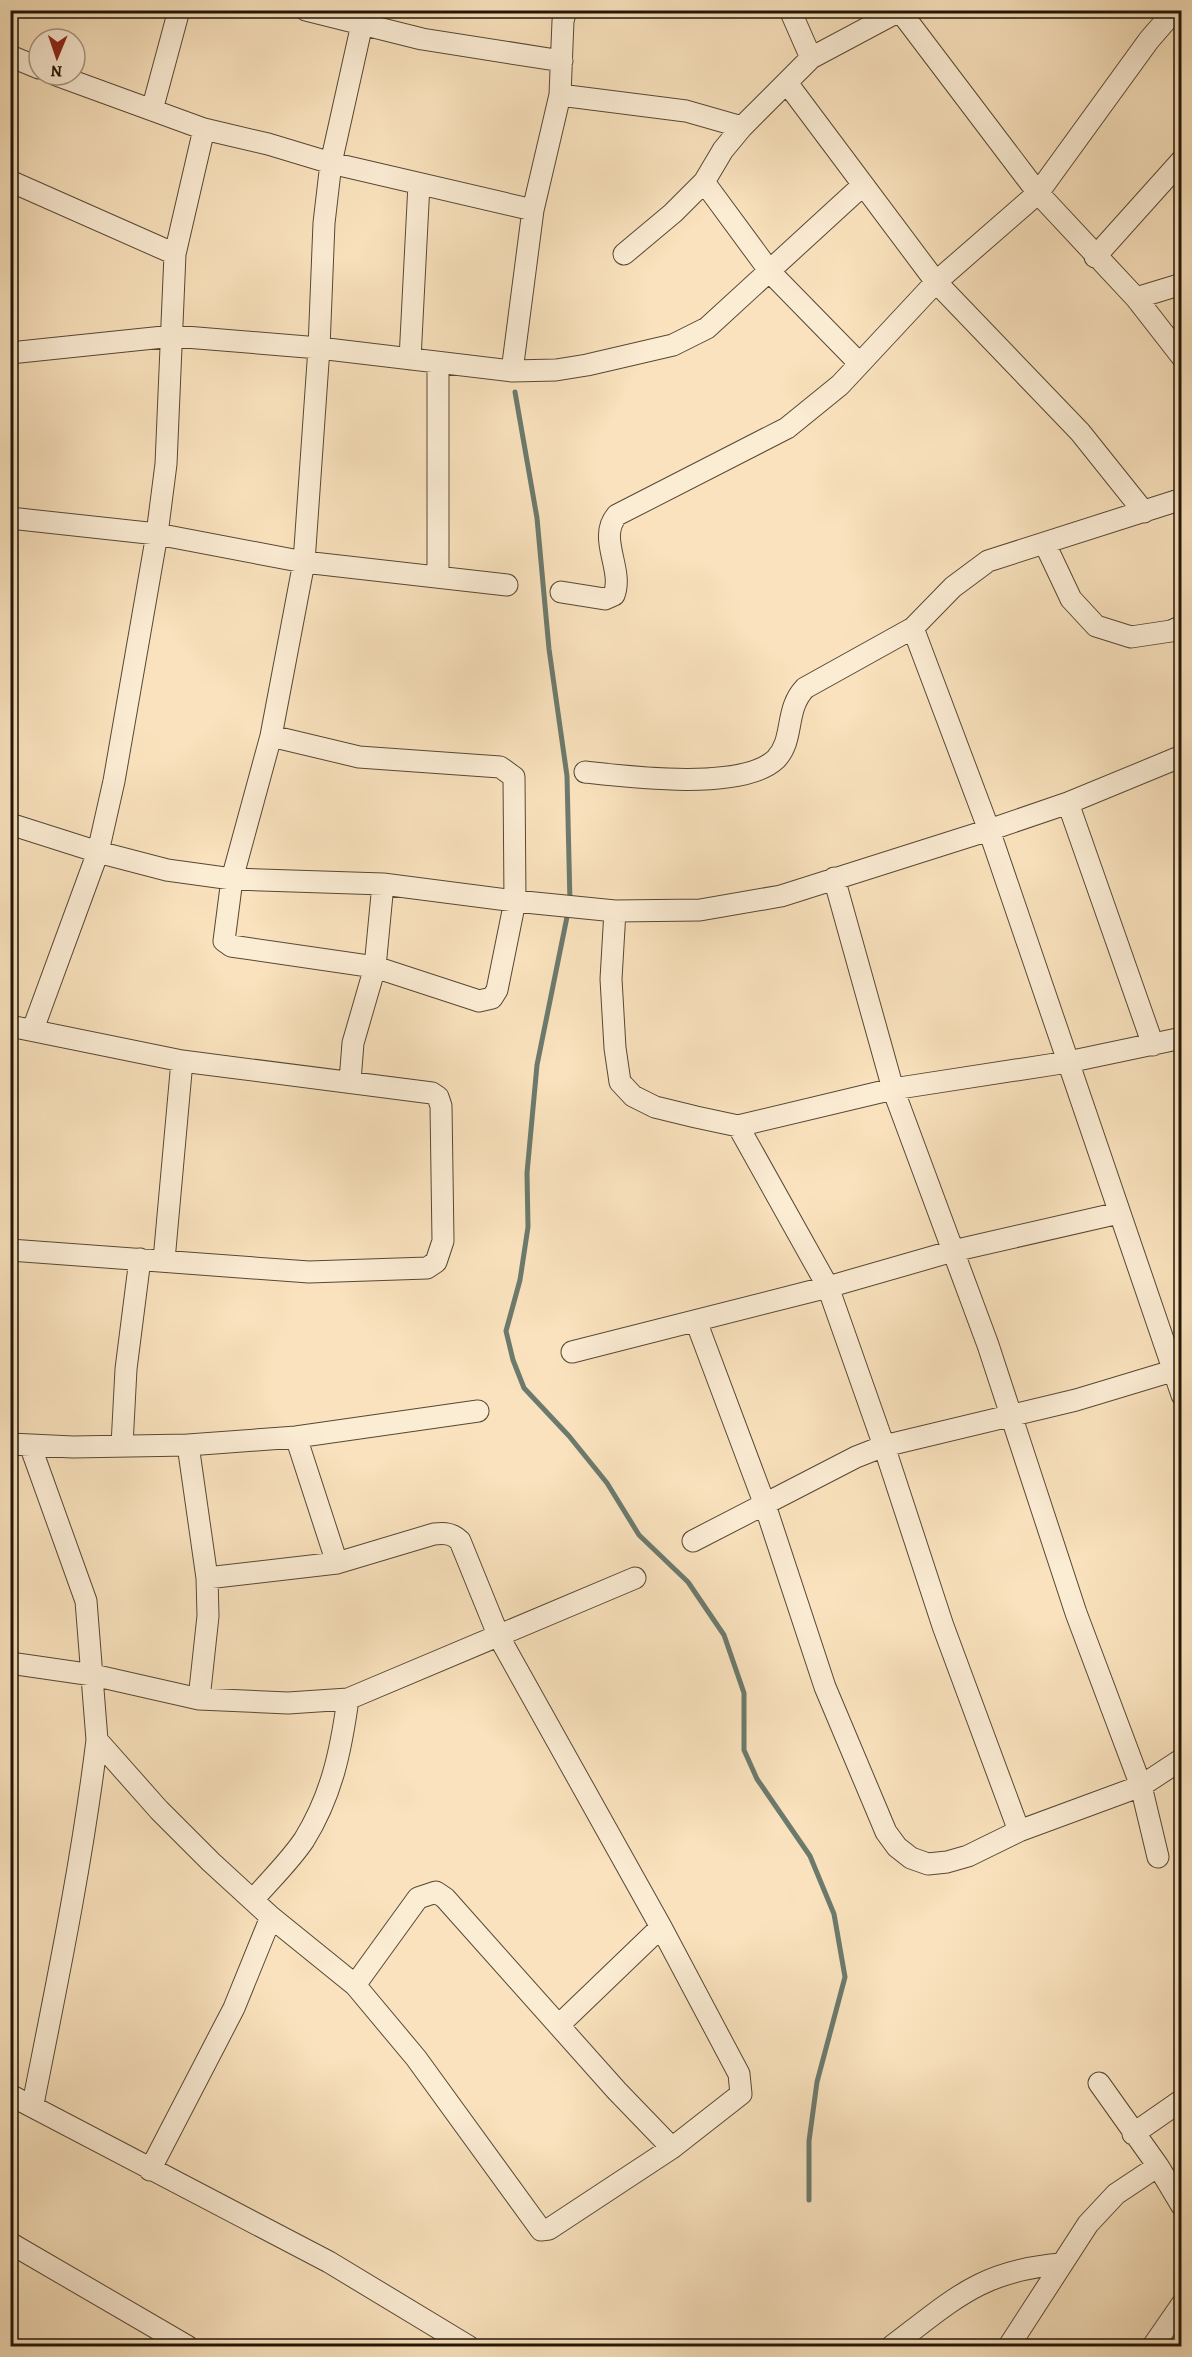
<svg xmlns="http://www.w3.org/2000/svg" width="1192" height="2357" font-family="Alegreya,serif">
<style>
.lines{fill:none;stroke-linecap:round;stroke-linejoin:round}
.stream{stroke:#6c7a6d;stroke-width:5}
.minor-casing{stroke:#574834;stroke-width:23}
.minor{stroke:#fbecd4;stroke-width:21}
</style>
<rect width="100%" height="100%" fill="#f9e2bd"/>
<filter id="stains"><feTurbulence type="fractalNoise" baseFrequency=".00333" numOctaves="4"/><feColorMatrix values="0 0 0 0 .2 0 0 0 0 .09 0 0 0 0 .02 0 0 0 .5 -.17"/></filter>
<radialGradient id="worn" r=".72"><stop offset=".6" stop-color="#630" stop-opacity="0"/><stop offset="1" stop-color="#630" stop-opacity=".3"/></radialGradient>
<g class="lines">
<path class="stream" d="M515,392L537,518L549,649L567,776L570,903
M568,912L537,1065L527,1173L528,1227L520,1280L506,1331L513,1360L524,1388L569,1436L607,1483L639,1535L688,1582L724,1635L744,1693V1750L757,1779L810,1856L834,1914L845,1977L817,2082L809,2141V2200"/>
<defs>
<path id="minor" d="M306,10L422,39L562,61
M790,10L811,58
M900,11L1038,193L1136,298L1182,357
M10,56L39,68
M56,75L204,129L268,144L331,163L533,210
M787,83L936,282L1080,432L1144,512
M560,95L686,111L742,127
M152,110L179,10
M10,181L175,254
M704,182L771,273L859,363
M624,254L673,213L704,182L723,150L742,127L811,58L901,10
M1095,257L1182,160
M1136,298L1182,284
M10,353L173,336L319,348L512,371L556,370L587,365L673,345L707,328L863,185
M410,359L419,184
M438,363V577
M512,371L533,210L560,95L563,21L566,10
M10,518L157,534L304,562L507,585
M1045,544L1071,599L1096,626L1131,637L1171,631L1182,626
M561,592L605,599L614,595C624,569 597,538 617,515L787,428L840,385L936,282L1038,193L1149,40L1175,10
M913,628L989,830L1182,1395
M271,736L359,757L500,767L514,777L515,901L497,990L492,998L479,1001L375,967L231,946L224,941L232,879L271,736L304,562L319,348L324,223L331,163L362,24
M585,772C629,777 743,791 776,759C795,739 784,710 805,688L913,628L953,587L988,561L1182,499
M1068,803L1153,1045
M10,824L98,852L167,870L232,879L383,884L515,901L615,911L700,910L781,896L989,830L1068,803L1182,756
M834,878L893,1089L988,1345L1076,1613L1141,1786L1158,1857
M615,911L611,979L615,1048L620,1082L633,1096L655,1107L696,1117L738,1126L893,1089L1068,1062L1182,1038
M10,1026L182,1061L432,1093L438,1097L441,1106L443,1241L436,1262L427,1268L309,1272L10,1250
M33,1029L98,852L114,781L157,534L166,464L175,254L204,129
M350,1081L353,1043L375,967L383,884
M738,1126L828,1287L884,1446L943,1626L1019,1831
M164,1260L182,1061
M696,1321L765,1505L825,1687L886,1832L897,1847L911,1858L928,1864L947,1862L968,1856L1019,1831L1141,1786L1182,1759
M572,1352L828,1287L953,1251L1119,1213
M296,1437L337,1563
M10,1444L73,1447L188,1445L296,1437L478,1411
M30,1445L86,1601L97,1740L159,1810L211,1862L271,1917L355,1985L416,2058L541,2230L549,2229L672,2148L741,2094L739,2074L661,1927L499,1637L460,1541C452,1533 445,1533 434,1534L337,1563L207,1578
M122,1445L126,1369L140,1259
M188,1445L207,1578L208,1616L199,1699
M693,1541L856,1457L884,1446L1076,1400L1182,1368
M10,1663L93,1675L199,1699L288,1703L348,1699L635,1578
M253,1900C269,1881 290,1861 304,1840C332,1795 341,1750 348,1699
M355,1985L418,1898L436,1892L445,1898L617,2091L672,2148
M559,2025L661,1927
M1099,2083L1158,2166L1182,2206
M10,2095L329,2262L468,2346
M33,2104C57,1983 82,1863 97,1740
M1133,2134L1182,2100
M150,2170L234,2008L271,1917
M10,2243L187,2346
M892,2346C953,2300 981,2270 1062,2264
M1009,2346L1088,2224L1116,2194L1158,2166
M1153,2346L1182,2304"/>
</defs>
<use href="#minor" class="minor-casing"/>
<use href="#minor" class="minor"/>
</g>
<rect width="1192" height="2357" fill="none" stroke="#f9e2bd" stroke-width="36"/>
<rect x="12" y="12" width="1168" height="2333" fill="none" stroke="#211407" stroke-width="3"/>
<rect x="18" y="18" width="1156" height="2321" fill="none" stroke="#211407" stroke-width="1.5"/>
<g transform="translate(57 57) rotate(182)"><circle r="28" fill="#fbecd4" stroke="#a49682" stroke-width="1.5"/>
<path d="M0-4.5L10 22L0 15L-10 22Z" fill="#8f2418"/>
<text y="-9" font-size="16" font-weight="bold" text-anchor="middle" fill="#211407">N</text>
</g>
<rect width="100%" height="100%" filter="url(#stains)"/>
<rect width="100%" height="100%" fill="url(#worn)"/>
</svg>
